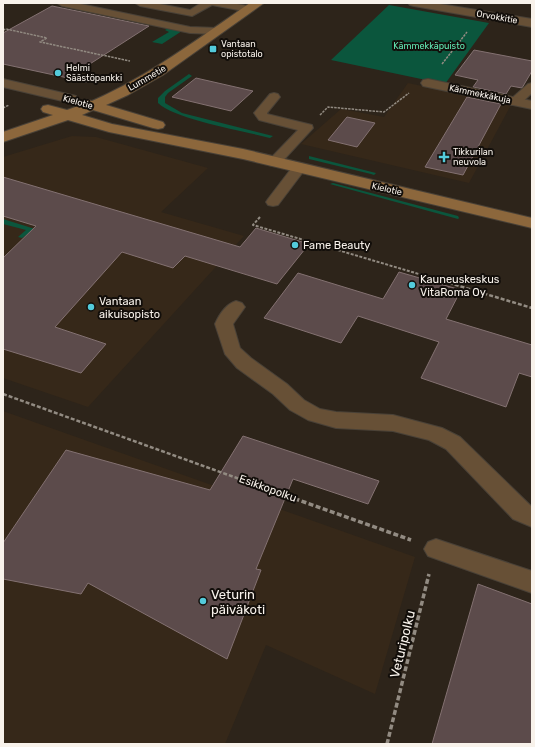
<svg xmlns="http://www.w3.org/2000/svg" width="535" height="747" font-family="Rubik,sans-serif">
<style>
.built{fill:#362819}
.green{fill:#0b563d}
.building{fill:#5c4b4b;stroke:#837171}
.lines{fill:none;stroke-linecap:round;stroke-linejoin:round}
.lane-casing{stroke:#494137;stroke-width:2}
.street-casing{stroke:#494137;stroke-width:2}
.secondary-casing{stroke:#494137;stroke-width:2}
.path-far3{stroke:#928b82;stroke-width:1.5;stroke-dasharray:2.5 1;stroke-linecap:butt}
.path-far2{stroke:#928b82;stroke-width:2;stroke-dasharray:3 1.5;stroke-linecap:butt}
.path-far1{stroke:#928b82;stroke-width:2.5;stroke-dasharray:4 2;stroke-linecap:butt}
.path{stroke:#928b82;stroke-width:3.5;stroke-dasharray:5 2.5;stroke-linecap:butt}
.lane{fill:#675036;fill-rule:evenodd}
.street{fill:#675036;fill-rule:evenodd}
.secondary{fill:#8c673c;fill-rule:evenodd}
.poi-dot{fill:#53cbdb;stroke:#120e0a;stroke-width:1.5}
.labels{text-anchor:middle;stroke-width:4;stroke-linejoin:round;paint-order:stroke}
.far-street-label{font-size:9px;fill:#f8f2eb;stroke:#120e0a}
.far-poi-label{font-size:9px;fill:#f8f2eb;stroke:#120e0a;text-anchor:start}
.far-park-label{font-size:9px;fill:#63ebb6;stroke:#120e0a}
.poi-label{font-size:11px;fill:#f8f2eb;stroke:#120e0a;text-anchor:start}
.street-label{font-size:11px;fill:#f8f2eb;stroke:#120e0a}
.near-poi-label{font-size:13px;fill:#f8f2eb;stroke:#120e0a;text-anchor:start}
.near-street-label{font-size:13px;fill:#f8f2eb;stroke:#120e0a}
</style>
<rect width="100%" height="100%" fill="#2d241a"/>
<path class="built" d="M408,83L511,105L469,183L301,144L341,109L384,117Z
M72,136L96,137L208,168L161,212L244,236L88,407L3,378V157Z
M3,411L415,557L375,694L266,645L225,744H3Z"/>
<path class="green" d="M389,5L489,23L445,84L331,60Z
M168,28L182,31L162,44L152,42L169,32L165,30Z
M189,74L192,76L168,93L165,97V103L182,113L273,136L270,138C244,131 176,120 158,103V98L165,91Z
M309,156L376,173L374,175L371,174L309,159Z
M333,183L458,216L459,218L458,219L330,184Z
M3,219L35,229L22,238L18,237L26,230L3,224Z"/>
<path class="building" d="M52,6L77,11L149,26L68,78L3,64V33Z
M474,50L532,61V71L522,88L511,86L506,94L473,87L478,80L455,75Z
M196,78L253,91L231,111L172,97Z
M467,97L501,104L463,175L425,167Z
M347,117L375,123L357,147L328,140Z
M3,177L240,247L256,228L309,244L277,284L185,256L173,268L122,252L55,327L106,344L81,373L3,349V258L36,226L3,216Z
M399,272L461,290L446,319L532,345V377L519,373L506,407L421,378L439,342L358,316L341,343L264,318L298,273L383,299Z
M243,436L379,481L368,504L293,479L256,569L261,570L227,659L88,583L81,594L3,579V543L66,450L210,490Z
M478,584L532,604V744H432Z"/>
<g class="lines">
<defs>
<path id="lane" d="M57,3H76L190,27L217,28L222,31L217,34L190,33L62,6Z
M135,3H155L190,10L201,3H232L253,7L254,9L249,12L212,5L192,16L140,6Z
M532,83V93L519,105H511L509,102L511,99L528,84Z
M274,93L278,94L280,97L267,113V114L312,125L313,128L279,165L274,166L269,165L267,162L298,130L259,120L254,113L270,94Z
M299,164L304,165L306,168L278,205L273,206L268,205L266,202L268,199L294,165Z
M236,301L242,303L245,307L233,324L240,348L251,358L287,384L304,400L320,409L336,412L393,415L442,428L460,437L532,507V527L513,519L446,449L429,440L393,431L336,428L308,420L290,410L273,394L237,368L225,354L215,324C219,315 226,304 236,301Z
M436,539L532,571V593L428,556L424,549L428,542Z"/>
<path id="street" d="M408,3H434L532,19V27L414,6L410,5Z
M3,79L76,96L78,99L76,102L71,103L3,87Z
M428,79L532,101V109L423,86L421,83L423,80Z"/>
<path id="secondary" d="M250,3H264L163,75L128,95L106,105L163,122L165,125L163,128L158,129L153,128L93,110L82,115L112,124L243,149L532,218V228L243,159L109,132L68,120L3,142V132L53,115L43,112L41,109L43,106L48,105L67,110L81,105L82,101L87,100L92,101C149,76 199,38 250,3Z"/>
</defs>
<use href="#lane" class="lane-casing"/>
<use href="#street" class="street-casing"/>
<use href="#secondary" class="secondary-casing"/>
<path class="path-far3" d="M3,30L6,29L47,38L40,42L130,61
M442,64L467,32
M85,82L97,78
M3,108L9,105
M320,115L328,107L384,112L409,93"/>
<path class="path-far2" d="M260,217L253,225L429,277"/>
<path class="path-far1" d="M426,276L532,308
M3,394L248,482"/>
<path class="path" d="M245,481L411,540
M387,744L429,574"/>
<use href="#lane" class="lane"/>
<use href="#street" class="street"/>
<use href="#secondary" class="secondary"/>
</g>
<g class="poi-dot">
<rect x="209" y="45" width="8" height="8" rx="2"/>
<circle cx="58" cy="73" r="4"/>
<path d="M442 151h4v4h4v4h-4v4h-4v-4h-4v-4h4z"/>
<circle cx="295" cy="245" r="4"/>
<circle cx="412" cy="285" r="4"/>
<circle cx="91" cy="307" r="4"/>
<circle cx="203" cy="601" r="4"/>
</g>
<g class="labels">
<g class="far-street-label">
<text transform="translate(497 17) rotate(10)" y="3">Orvokkitie</text>
<text transform="translate(147 78) rotate(-30)" y="3">Lummetie</text>
<text transform="translate(480 94) rotate(12)" y="3">Kämmekkäkuja</text>
<text transform="translate(78 102) rotate(16)" y="3">Kielotie</text>
<text transform="translate(387 189) rotate(13)" y="3">Kielotie</text>
</g>
<g class="far-poi-label">
<text x="221" y="47">Vantaan<tspan x="221" dy="10">opistotalo</tspan></text>
<text x="66" y="71">Helmi<tspan x="66" dy="10">Säästöpankki</tspan></text>
<text x="453" y="155">Tikkurilan<tspan x="453" dy="10">neuvola</tspan></text>
</g>
<g class="far-park-label">
<text x="429" y="49">Kämmekkäpuisto</text>
</g>
<g class="poi-label">
<text x="303" y="249">Fame Beauty</text>
<text x="420" y="283">Kauneuskeskus<tspan x="420" dy="13">VitaRoma Oy</tspan></text>
<text x="99" y="305">Vantaan<tspan x="99" dy="13">aikuisopisto</tspan></text>
</g>
<g class="street-label">
<text transform="translate(268 488) rotate(20)" y="4">Esikkopolku</text>
</g>
<g class="near-poi-label">
<text x="211" y="599">Veturin<tspan x="211" dy="15">päiväkoti</tspan></text>
</g>
<g class="near-street-label">
<text transform="translate(402 644) rotate(-76)" y="5">Veturipolku</text>
</g>
</g>
<rect width="535" height="747" fill="none" stroke="#f8f2eb" stroke-width="8"/>
</svg>
